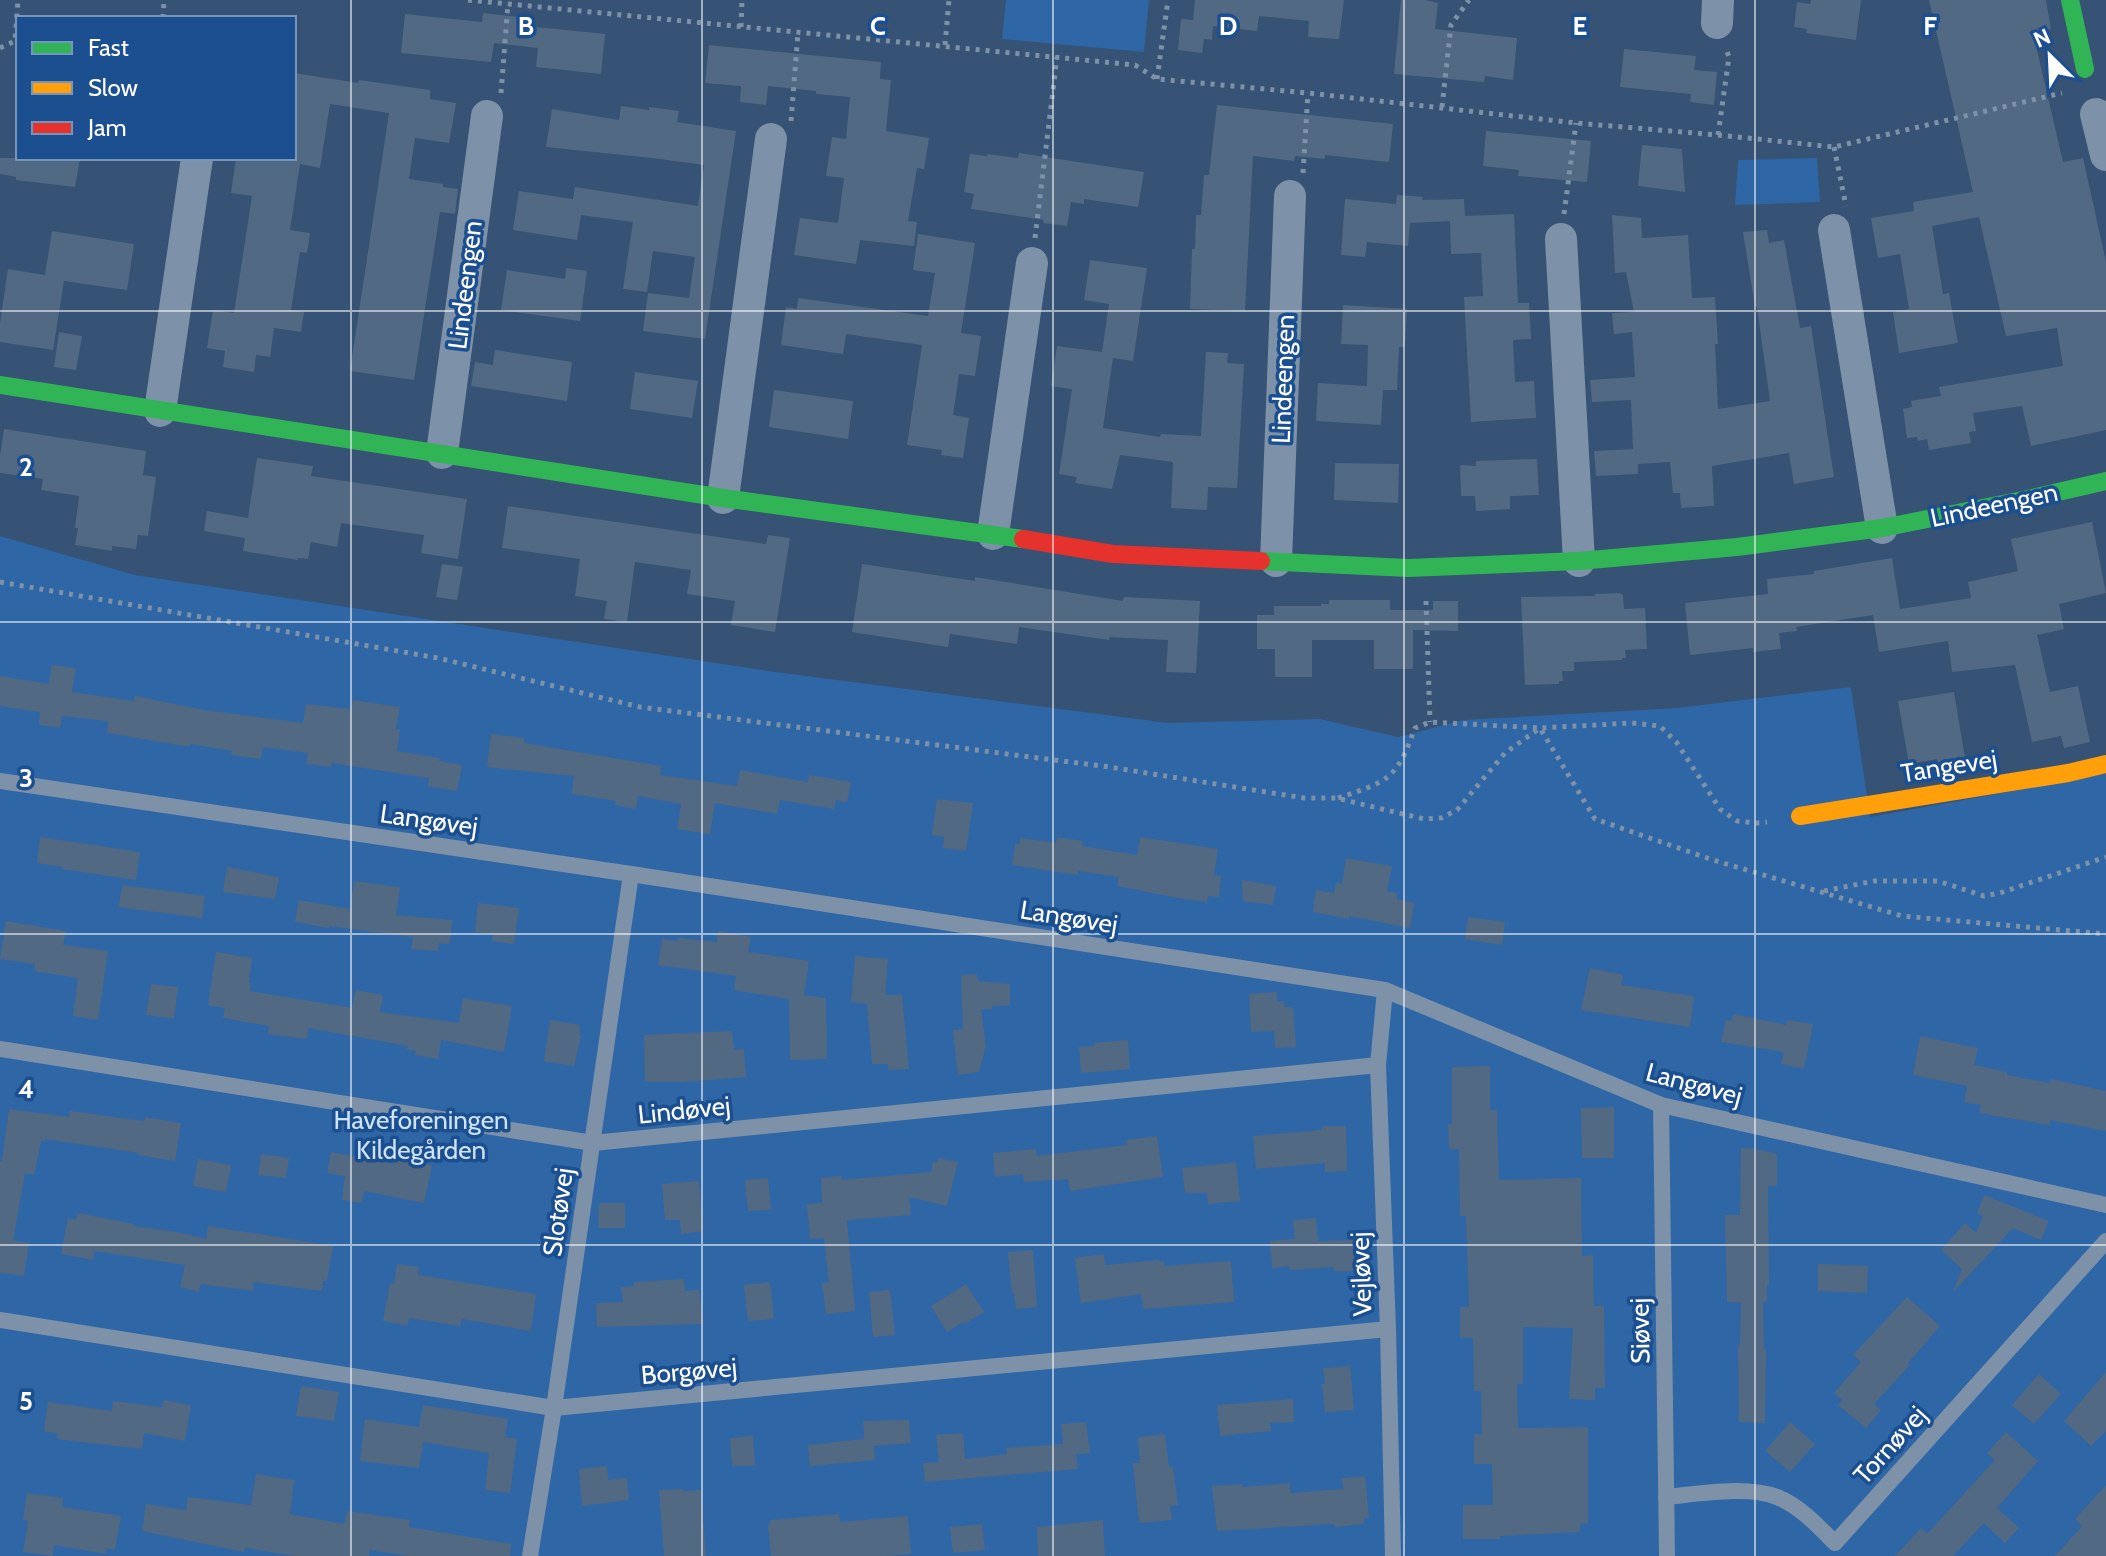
<svg xmlns="http://www.w3.org/2000/svg" width="2106" height="1556" font-family="Cabin,sans-serif">
<style>
.green{fill:#2f66a5}
.building{fill:#526984}
.lines{fill:none;stroke-linecap:round;stroke-linejoin:round}
.path{stroke:#7d92a8;stroke-width:5;stroke-dasharray:4 6;stroke-linecap:butt}
.lane{stroke:#7d92a8;stroke-width:16}
.street{stroke:#7d92a8;stroke-width:32}
.fast{stroke:#30b455;stroke-width:18}
.slow{stroke:#ff9f0a;stroke-width:18}
.jam{stroke:#e5322d;stroke-width:18}
.grid{fill:none;stroke:#fff;stroke-width:2;stroke-opacity:0.55}
.labels{text-anchor:middle;stroke-width:7;stroke-linejoin:round;paint-order:stroke}
.street-label{font-size:26px;fill:#fff;stroke:#1b4f8f}
.park-label{font-size:26px;fill:#cfe3fa;stroke:#1b4f8f}
.grid-label{font-size:26px;text-anchor:middle;font-weight:bold;fill:#fff;stroke:#1b4f8f;stroke-width:7;stroke-linejoin:round;paint-order:stroke}
</style>
<rect width="100%" height="100%" fill="#365274"/>
<path class="green" d="M1006,0H1149L1144,52L1002,39Z
M1817,158L1820,202L1735,205L1738,160Z
M0,536L135,575L776,672L1168,723L1320,719L1398,737L1464,720L1677,708L1851,687L1870,817L2106,774V1556H0Z"/>
<path class="building" d="M1195,0H1344L1339,39L1308,37L1309,21L1259,16L1257,31L1213,26L1212,40L1204,39L1202,53L1178,50L1181,19L1193,20Z
M1401,0H1425L1438,3L1435,29L1517,38L1513,80L1485,76L1484,82L1394,74Z
M1811,0H1861L1856,40L1806,33L1807,29L1794,27L1797,2L1810,4Z
M1929,0H2046L2051,29L2033,33L2063,162L2083,158L2106,262V430L2031,446L2022,406L1973,413L1976,431L1969,432L1971,443L1929,450L1927,439L1918,441L1917,437L1907,438L1903,409L1912,407L1911,401L1941,396L1939,387L2063,366L2057,328L2006,336L1979,217L1932,226L1943,294L1949,293L1958,343L1899,353L1893,312L1909,309L1900,254L1878,258L1871,218L1914,211L1913,202L1973,192Z
M483,13L527,18L526,26L605,34L601,74L536,67L538,48L494,43L491,62L401,53L405,14L482,22Z
M709,45L881,62L880,79L891,80L886,131L929,138L924,169L917,168L908,221L917,222L914,246L860,240L856,264L794,255L800,218L838,223L844,178L826,176L832,137L846,139L850,97L816,94V91L768,86L766,105L740,102L741,86L705,83Z
M1624,49L1696,56L1694,70L1717,72L1714,105L1690,102L1691,94L1620,87Z
M294,73L358,83L359,80L430,90V99L456,103L449,143L415,138L409,179L443,184V187L458,189L455,214L440,212L414,380L350,371L389,113L330,104L320,168L300,164L290,230L310,233L307,253L300,252L291,310L304,312L301,332L274,328L270,357L256,355L254,372L223,367L225,351L207,348L213,310L234,313L252,196L231,193L236,158H270L294,161Z
M1217,105L1393,124L1389,162L1325,155V159L1295,156L1294,161L1253,156L1245,311L1190,309L1192,249H1195L1196,215H1201L1204,175H1209Z
M621,106L649,110V107L679,111L677,122L736,131L705,339L643,331L648,293L689,298L695,257L653,251L647,292L623,289L633,222L581,215L577,240L513,230L519,191L573,199L575,187L698,206L704,165L652,158L546,147L552,109L619,120Z
M1486,131L1591,141L1587,182L1518,176L1519,170L1483,166Z
M1642,145L1682,149L1685,192L1638,186Z
M1019,153L1144,172L1138,207L1084,199V204L1071,202L1067,226L1043,223L1044,220L971,209L974,194L964,192L970,154L987,156V154L1018,158Z
M0,158H80L75,187L16,180V177L0,174Z
M1397,195L1423,197L1422,200L1464,199L1465,216L1514,214L1518,303H1529L1531,339L1513,340L1515,382L1534,381L1536,418L1471,422L1464,297L1483,296L1481,253L1451,254L1450,221L1410,223L1408,246L1367,242L1365,257L1341,255L1345,199L1396,204Z
M1612,215L1641,218L1642,238L1688,235L1692,298L1715,297L1718,344H1715L1718,409L1770,401L1757,307H1755L1743,232L1767,230L1769,243L1784,240L1800,328L1811,326L1834,477L1794,484L1789,453L1712,466L1714,506L1681,508L1680,493H1673L1670,462L1638,464V474L1596,476L1594,451L1633,449L1631,400L1592,402L1590,380L1635,377L1632,332L1614,334L1612,313L1634,312L1626,272L1615,273Z
M52,231L134,244L127,290L64,281L53,350L0,342V323L8,269L45,275Z
M918,234L975,243L961,333L981,336L975,376L959,374L953,415L969,418L963,458L941,455L942,450L907,445L922,345L846,334L843,354L781,345L786,307L797,309L798,298L928,316L935,273L913,270Z
M1090,260L1147,268L1133,361L1113,358L1103,428L1160,437L1161,434L1201,436L1206,352L1228,353L1227,363L1244,364L1237,488L1208,487L1207,510L1171,508L1173,462L1120,455L1112,489L1075,483L1077,477L1059,474L1072,389L1051,386L1057,346L1102,352L1109,304L1084,300Z
M566,268L587,271L580,321L501,310L507,270L565,279Z
M1343,305L1407,309L1405,347H1399L1397,390H1383L1381,425L1316,421L1318,383L1367,386L1368,345L1341,344Z
M59,332L82,336L76,370L54,367Z
M495,350L572,362L567,401L471,386L475,362L493,365Z
M635,372L698,381L692,418L630,409Z
M774,390L853,401L848,439L769,427Z
M4,429L146,451L143,475L156,477L148,536L138,535L136,549L112,546V551L75,545L78,528H75L79,496L41,490L43,479L0,473V456Z
M257,458L313,466L311,476L467,499L458,559L421,553L424,535L341,523L337,547L311,542L308,559L298,558V560L243,551L245,538L204,531L207,511L248,518Z
M1537,459L1539,495L1510,496V509L1476,511L1475,496H1461L1460,465L1476,466V461Z
M1335,463L1399,464L1398,503L1334,500Z
M508,506L766,544L768,535L790,538L775,632L731,625L735,601L687,594L691,570L635,562L627,622L604,619L607,601L575,596L580,559L502,548Z
M2092,522L2106,593L2059,604L2064,629L2037,635L2050,692L2078,686L2090,742L2064,748L2061,736L2032,742L2015,665L1952,672L1948,641L1879,652L1873,615L1796,627L1797,631L1779,633L1781,649L1753,652V648L1690,655L1685,603L1768,594L1767,579L1814,574V571L1892,558L1900,609L1971,598L1968,582L2018,571L2011,539Z
M442,564L463,567L457,600L436,597Z
M862,564L975,581V577L1123,601L1124,597L1200,601L1196,673L1166,672L1168,640L1110,637L1109,640L1019,627L1017,644L950,634L948,647L852,632Z
M1620,593L1623,595L1624,609L1645,608L1647,649L1625,650L1626,658H1622V660L1574,662V671H1562L1563,681H1559V684L1525,685L1521,597L1595,596V594Z
M1329,600H1390V610H1433V601H1458V631L1413,630V669H1374V640H1312V677H1275V649H1257V615H1274V606H1321V604H1329Z
M52,665L76,668L72,692L134,701L135,696L204,710L303,723L306,704L351,709L353,700L400,707L396,729H400L397,751L440,758L439,761L462,765L457,791L428,786L429,778L331,763V767L306,764L308,753L263,747L261,759L231,755L232,751L190,744V747L107,733L108,721L62,716L60,728L39,725L40,712L0,706V676L49,684Z
M1954,692L1966,764L1939,768L1937,759L1909,764L1898,701Z
M491,734L524,738V743L661,766L660,775L737,786L740,770L808,782L809,775L851,782L847,802L836,800L834,809L780,800L777,814L715,803L710,834L677,829L681,804L638,796L636,809L615,805L616,801L572,794L574,776L487,767Z
M937,799L973,803L966,851L943,848L944,837L932,835Z
M40,837L140,852L136,880L62,869V867L37,863Z
M1057,837L1083,841L1082,846L1137,855L1140,837L1218,849L1214,875L1221,876L1219,897L1208,896L1207,902L1178,898L1117,886L1119,877L1078,871V875L1012,865L1015,844H1020V838L1056,843Z
M1346,858L1392,866L1387,891L1397,893V899L1414,903L1410,928L1349,916V919L1313,912L1316,890L1334,893L1336,883L1342,884Z
M227,867L279,877L275,899L223,892Z
M1242,880L1276,886L1273,905L1243,901Z
M354,881L400,887L396,915L452,920L450,944L439,943L438,951L411,949L413,937L329,926V928L295,922L299,900L350,909Z
M123,885L205,896L202,918L118,907Z
M478,903L519,908L514,944L492,941L493,934L475,932Z
M1468,917L1505,922L1502,945L1465,939Z
M6,921L66,931L63,945L108,951L98,1020L73,1016L78,978L34,971L35,964L0,959Z
M718,931L751,937L748,952L809,961L804,995L826,998L827,1059L790,1060L789,999L734,990L736,976L658,965L662,939L678,941V938L717,942Z
M216,952L252,958L249,982L251,983L250,991L352,1008L356,990L383,995L380,1012L459,1023L463,998L512,1006L504,1052L441,1040L438,1059L415,1055L416,1051L407,1050L408,1046L308,1028L307,1039L282,1036L268,1034L269,1026L223,1018L225,1008L208,1005Z
M855,956L888,959L885,995H902L909,1069L888,1070V1064H872L867,1004L851,1002Z
M1590,968L1623,975L1621,985L1694,996L1690,1027L1581,1010Z
M977,974L978,981L1010,984V1005L992,1006V1009H981L986,1046L979,1072L958,1075L953,1030L963,1029L961,975Z
M151,984L178,987L174,1019L146,1015Z
M1277,992V1002L1284,1001L1285,1007H1293L1296,1047L1275,1048L1274,1031L1251,1032L1249,994Z
M1733,1014L1786,1025L1787,1020L1813,1024L1804,1069L1781,1064L1784,1052L1721,1042L1726,1020L1732,1021Z
M550,1020L580,1025L579,1035L581,1036L574,1066L544,1061Z
M732,1031L734,1050L744,1049L746,1077L683,1082H645L644,1035Z
M1920,1036L1978,1048L1974,1065L2007,1072V1075L2050,1083L2051,1079L2106,1091V1131L2050,1120V1125L1979,1113L1981,1105L1964,1102L1967,1086L1913,1075Z
M1128,1040L1130,1069L1081,1073L1079,1047L1094,1046V1043Z
M1490,1066V1110H1497L1499,1180L1581,1178L1582,1256L1593,1255L1594,1306H1604L1605,1388H1595V1400L1569,1399L1573,1328L1523,1327V1384H1517L1518,1428L1588,1427V1523L1580,1524V1532L1500,1536V1539H1463V1505H1493L1492,1464H1474V1434H1482L1481,1391H1474L1473,1338H1460V1307H1469L1466,1216H1460L1459,1149H1449L1448,1124H1452V1067Z
M1614,1107V1158H1582L1581,1108Z
M9,1109L69,1117L70,1111L144,1121L145,1117L181,1123L175,1161L138,1155L139,1153L45,1139V1141H41L34,1175L25,1173L13,1240L29,1243L24,1276L0,1273V1161H2Z
M1322,1126H1346L1347,1171L1325,1172V1163L1256,1169L1253,1136L1322,1130Z
M1157,1136L1163,1177L1070,1191L1068,1179L1024,1182L1023,1174L995,1177L993,1153L1036,1149L1037,1156L1127,1145L1126,1140Z
M1741,1148L1756,1149L1777,1154V1186H1768L1769,1285H1767V1302H1763L1764,1349H1766L1765,1423L1739,1422L1738,1345H1740L1741,1302H1727L1725,1215H1740Z
M331,1152L393,1164L394,1158L432,1165L424,1203L364,1191L362,1203L342,1200L345,1176L327,1173Z
M261,1154L289,1158L286,1178L258,1175Z
M938,1158L958,1162L947,1206L909,1197L911,1215L847,1220L855,1311L826,1314L822,1283L829,1282L824,1238L810,1239L807,1204L822,1203L821,1178L841,1176L842,1180L931,1172L933,1162L937,1163Z
M198,1159L231,1165L226,1192L193,1186Z
M1236,1162L1240,1201L1208,1204L1207,1193H1185L1182,1168Z
M768,1178L771,1210L748,1211L745,1180Z
M699,1181L703,1231L681,1234L680,1220H665L662,1184Z
M1984,1195L2049,1221L2041,1240L2013,1228L1955,1290L1954,1289L1962,1269L1941,1250L1965,1223L1976,1233L1983,1216L1977,1213Z
M599,1203H625V1228H598Z
M78,1213L134,1224L133,1226L177,1232L206,1239L208,1226L333,1246L327,1281H323L322,1291L254,1282L253,1291L201,1284L199,1292L180,1287L185,1265L95,1251L93,1260L61,1254L68,1218L76,1220Z
M1316,1218L1318,1241L1354,1240V1271H1334V1267L1290,1270V1266L1272,1268L1270,1241L1295,1239L1293,1220Z
M1033,1250L1037,1307L1016,1309L1014,1292L1012,1294L1008,1252Z
M1104,1254L1105,1265L1159,1260V1262L1164,1261V1266L1231,1261L1234,1302L1143,1309L1141,1294L1081,1303L1075,1258Z
M397,1264L419,1267L418,1275L536,1294L531,1331L462,1319L460,1326L409,1318L408,1325H404L383,1321L390,1283L394,1284Z
M1818,1264L1868,1266L1867,1293L1818,1291Z
M684,1279L685,1291L699,1290L703,1324L597,1327L596,1303L623,1302L621,1287L634,1286V1282Z
M770,1282L774,1319L748,1321L744,1285Z
M966,1284L984,1312L964,1324L963,1322L947,1332L931,1306Z
M890,1290L895,1335L873,1337L869,1292Z
M1907,1297L1940,1326L1908,1363L1910,1365L1874,1404L1881,1410L1866,1428L1838,1405L1842,1400L1834,1393L1861,1362L1853,1355Z
M1350,1366L1354,1410L1325,1412L1322,1384H1325L1323,1368Z
M2106,1372V1431L2091,1446L2064,1421Z
M2039,1374L2061,1394L2034,1424L2012,1405Z
M301,1386L339,1392L334,1421L296,1416Z
M1293,1399L1294,1422L1270,1423L1271,1431L1220,1436L1217,1405Z
M164,1400L191,1405L185,1441L144,1433L142,1449L57,1439L58,1434L44,1431L48,1402L112,1411L113,1401L162,1407Z
M423,1405L508,1419L505,1437L517,1439L510,1493L485,1490L489,1453L423,1442L419,1468L360,1461L365,1419L419,1427Z
M909,1420L911,1443L874,1446L875,1460L810,1466L808,1445L864,1439L863,1421Z
M1086,1422L1090,1453L1076,1454L1078,1469L925,1482L923,1463L939,1462L936,1435L963,1433L965,1459L1007,1454L1006,1448L1063,1444L1061,1424Z
M1790,1422L1815,1444L1790,1472L1765,1451Z
M2006,1432L2038,1461L1997,1508L2019,1528L2005,1543L1984,1523L1953,1556H1895L1921,1528L1927,1534L1995,1460L1987,1453Z
M1165,1434L1169,1467H1173L1178,1505L1170,1506L1172,1520L1139,1523L1133,1463H1140L1138,1437Z
M753,1436L755,1466H732L730,1438Z
M607,1466L608,1480L627,1478L629,1500L582,1506L579,1469Z
M256,1474L294,1480L290,1514L344,1524L347,1511L410,1520L409,1527L511,1544L510,1556H410L370,1550L369,1556H295L245,1548L244,1552L142,1531L146,1504L186,1510L188,1497L251,1505Z
M1365,1476L1369,1518H1364V1524L1335,1527L1334,1524L1217,1531L1212,1486L1241,1484L1242,1487L1290,1483V1493L1343,1489L1342,1478Z
M2106,1485V1556H2055L2082,1526L2075,1519Z
M683,1489V1491L701,1490L706,1556H664L659,1490Z
M27,1493L63,1498L62,1507L121,1516L115,1550L107,1548L106,1554L54,1545L53,1556L23,1552L28,1521L23,1520Z
M839,1514L840,1522L908,1516L911,1554L886,1556H771L768,1524H770V1520Z
M1103,1520L1105,1556H1038L1037,1527Z
M982,1524L985,1550L953,1553L950,1527Z"/>
<g class="lines">
<path class="path" d="M468,0L1135,65L1157,79L1308,93L1576,123L1718,135L1834,147L2062,93
M163,18L164,0
M741,27L742,0
M945,45L949,0
M0,48L15,41L18,0
M1157,79L1168,0
M501,93L508,4
M1442,107L1451,25L1469,0
M791,121L798,33
M1718,135L1729,57L1726,49
M1834,147L1846,206
M1303,173L1308,93
M1564,214L1576,123
M1035,238L1057,57
M0,582L438,658L640,707L1109,767L1304,798H1336L1424,819L1441,818L1457,810L1505,753L1540,728L1632,723L1660,726L1677,743L1720,809L1737,821L1756,823L1767,822
M1426,601L1430,722
M1338,798C1389,781 1396,780 1415,728L1430,722L1540,728L1595,819L1713,860L1902,916L2106,934
M1824,891L1874,881H1938L1984,896L2000,893L2106,857"/>
<path class="lane" d="M0,781L631,874L1385,990L1661,1105L2106,1205
M1385,990L1378,1065L1388,1329L1393,1556
M0,1049L593,1143L1378,1065
M1661,1105L1667,1556
M0,1320L554,1408L1388,1329
M1666,1497C1698,1494 1747,1485 1777,1497C1800,1506 1818,1526 1835,1543L2106,1241
M530,1556L554,1408L631,874"/>
<path class="street" d="M1717,23L1718,0
M2096,114L2106,155
M1834,230L1882,528
M1561,239L1579,561
M160,411L197,158
M442,453L487,116
M723,498L771,139
M993,534L1032,263
M1276,561L1290,196"/>
<path class="fast" d="M2070,0L2085,69
M0,385L723,498L1023,539
M1261,561L1408,568L1579,561L1737,547L1882,528L2028,499L2106,481"/>
<path class="slow" d="M1800,816L2068,773L2106,764"/>
<path class="jam" d="M1023,539L1113,554L1261,561"/>
</g>
<path class="grid" d="M351,0V1556M702,0V1556M1053,0V1556M1404,0V1556M1755,0V1556M0,311H2106M0,622H2106M0,934H2106M0,1245H2106"/>
<g class="labels">
<g class="street-label">
<text transform="translate(465 285) rotate(-83)" y="9">Lindeengen</text>
<text transform="translate(1283 379) rotate(-88)" y="9">Lindeengen</text>
<text transform="translate(1994 505) rotate(-12)" y="9">Lindeengen</text>
<text transform="translate(1949 766) rotate(-9)" y="9">Tangevej</text>
<text transform="translate(429 820) rotate(8)" y="9">Langøvej</text>
<text transform="translate(1069 917) rotate(9)" y="9">Langøvej</text>
<text transform="translate(1694 1084) rotate(15)" y="9">Langøvej</text>
<text transform="translate(684 1110) rotate(-6)" y="9">Lindøvej</text>
<text transform="translate(558 1212) rotate(-82)" y="9">Slotøvej</text>
<text transform="translate(1361 1274) rotate(-92)" y="9">Vejløvej</text>
<text transform="translate(1640 1331) rotate(-91)" y="9">Siøvej</text>
<text transform="translate(689 1371) rotate(-5)" y="9">Borgøvej</text>
<text transform="translate(1890 1445) rotate(-48)" y="9">Tornøvej</text>
</g>
<g class="park-label">
<text x="421" y="1129">Haveforeningen<tspan x="421" dy="30">Kildegården</tspan></text>
</g>
</g>
<g class="grid-label">
<text x="526" y="35">B</text>
<text x="878" y="35">C</text>
<text x="1228" y="35">D</text>
<text x="1580" y="35">E</text>
<text x="1930" y="35">F</text>
<text x="26" y="476">2</text>
<text x="26" y="787">3</text>
<text x="26" y="1098">4</text>
<text x="26" y="1410">5</text>
</g>
<rect x="16" y="16" width="280" height="144" fill="#1b4f8f" stroke="#7695bc" stroke-width="2"/>
<rect x="32" y="42" width="40" height="12" fill="#30b455" stroke="#7695bc" stroke-width="2"/>
<text x="88" y="56" font-size="24" fill="#ffffff">Fast</text>
<rect x="32" y="82" width="40" height="12" fill="#ff9f0a" stroke="#7695bc" stroke-width="2"/>
<text x="88" y="96" font-size="24" fill="#ffffff">Slow</text>
<rect x="32" y="122" width="40" height="12" fill="#e5322d" stroke="#7695bc" stroke-width="2"/>
<text x="88" y="136" font-size="24" fill="#ffffff">Jam</text>
<g transform="translate(2050 56) rotate(336)" stroke="#1b4f8f" stroke-width="6" paint-order="stroke">
<path d="M0-6L14 30L0 20L-14 30Z" fill="#ffffff"/>
<text y="-12" font-size="22" font-weight="bold" text-anchor="middle" fill="#ffffff">N</text>
</g>
</svg>
